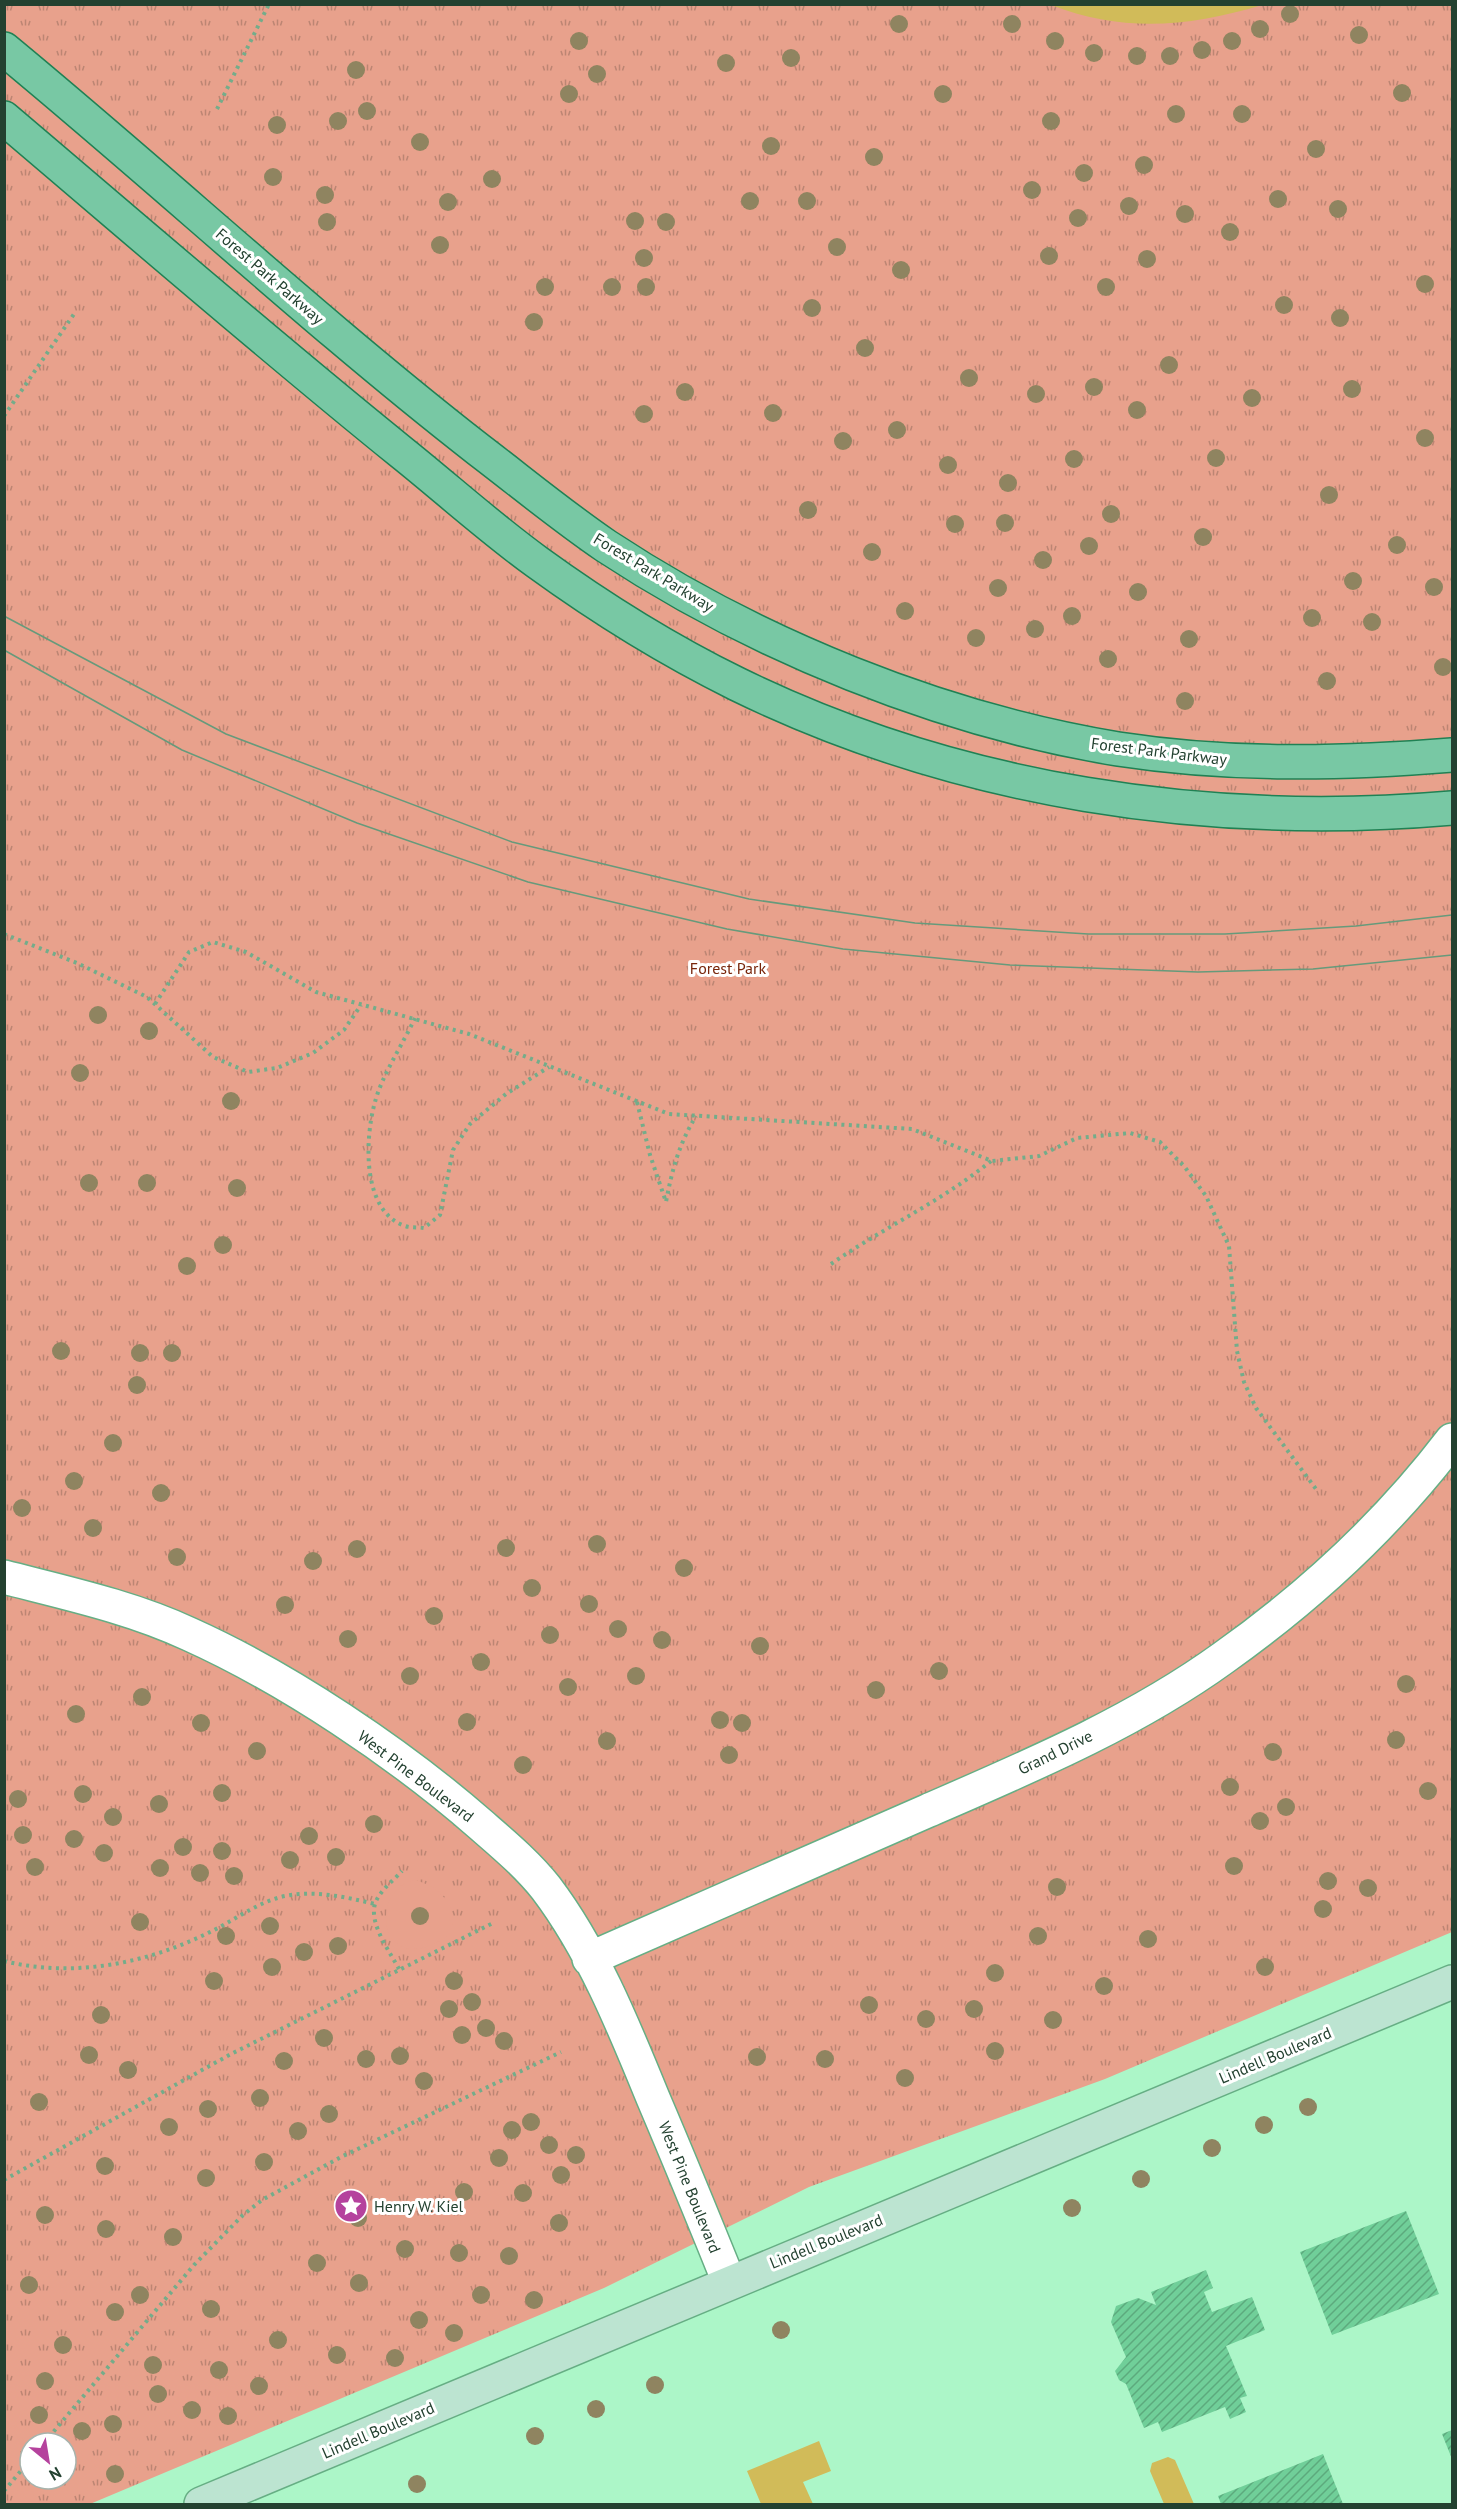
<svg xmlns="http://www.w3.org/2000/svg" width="1457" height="2509" font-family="'PT Sans',sans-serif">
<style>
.park{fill:url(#park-tufts);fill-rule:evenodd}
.garden{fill:#e8a18c}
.water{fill:#d1bb59}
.building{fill:url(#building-hatch)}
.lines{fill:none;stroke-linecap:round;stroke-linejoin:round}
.street-casing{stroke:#66ae84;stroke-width:36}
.secondary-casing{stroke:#66ae84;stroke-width:36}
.primary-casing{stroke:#208154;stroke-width:36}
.path{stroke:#74ac8a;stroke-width:4;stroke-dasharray:3 4.5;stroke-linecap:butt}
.street{stroke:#fff;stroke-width:33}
.secondary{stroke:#bce4d1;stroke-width:33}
.primary{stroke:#78c8a4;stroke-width:33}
.tram{stroke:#669a7b;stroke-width:1.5}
.tree{fill:#8f8460}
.labels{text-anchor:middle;stroke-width:6;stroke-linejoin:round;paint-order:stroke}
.street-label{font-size:16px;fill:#234130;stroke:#fff}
.park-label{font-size:16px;fill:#78260b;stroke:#fff}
.poi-label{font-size:16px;fill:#234130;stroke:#fff;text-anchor:start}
</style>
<defs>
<pattern id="park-tufts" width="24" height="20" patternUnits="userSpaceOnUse" patternTransform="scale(1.5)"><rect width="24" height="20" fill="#e8a18c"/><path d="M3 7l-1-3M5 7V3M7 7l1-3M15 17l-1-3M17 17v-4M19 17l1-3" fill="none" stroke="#bc8573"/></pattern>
<pattern id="building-hatch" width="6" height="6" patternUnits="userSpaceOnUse" patternTransform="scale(1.5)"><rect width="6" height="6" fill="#70cf99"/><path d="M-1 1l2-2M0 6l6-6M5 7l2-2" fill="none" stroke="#5caa7d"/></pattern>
</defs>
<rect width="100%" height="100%" fill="#acf6c8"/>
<path class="park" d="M5,5H1452V1932L1105,2079L809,2187L604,2288L90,2504H5ZM30,2443H66V2479H30Z"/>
<path class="garden" d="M414,1880C439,1885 462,1909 449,1935C378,1984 368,1890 414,1880Z"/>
<path class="water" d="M1051,5H1262C1189,27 1123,33 1051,5Z
M819,2441L831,2471L803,2482L813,2504H761L747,2471Z
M1168,2457L1175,2460L1194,2504H1164L1150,2471L1152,2463Z"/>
<path class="building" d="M1406,2211L1439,2294L1332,2335L1300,2252Z
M1206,2270L1213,2288L1204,2292L1212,2312L1252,2297L1265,2330L1226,2346L1247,2396L1240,2398L1246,2412L1230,2419L1225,2407L1162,2432L1158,2422L1144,2428L1126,2384L1119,2380L1115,2371L1126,2357L1111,2322L1116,2306L1138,2298L1156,2305L1151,2292Z
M1452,2430V2459L1442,2434Z
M1323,2454L1343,2504H1221L1218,2496Z"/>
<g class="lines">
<defs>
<path id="street" d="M4,1577C66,1593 131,1607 189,1634C287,1678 400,1754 480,1824C503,1844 527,1864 546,1888C593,1950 624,2027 653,2098C679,2159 704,2220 729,2282
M589,1959C701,1909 814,1860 927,1811C1028,1767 1133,1723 1223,1658C1309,1597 1388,1524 1452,1440"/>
<path id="secondary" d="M201,2504L1452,1982"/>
<path id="primary" d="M4,49C164,181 316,323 479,450C521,482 562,516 606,546C756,645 941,720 1118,749C1229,766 1341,764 1452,755
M4,118C136,230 266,343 401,452C446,488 490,528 537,562C599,607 668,650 737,684C958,792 1208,829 1452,808"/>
</defs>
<use href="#street" class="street-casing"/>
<use href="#secondary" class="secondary-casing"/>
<use href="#primary" class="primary-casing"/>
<path class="path" d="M217,109L269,4
M4,416L74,314
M4,934L77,963L147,997L213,1057L248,1072L277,1068L313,1053L344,1030L361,1005
M155,1004L189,952L213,942L246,952L316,992L469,1034L669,1114L912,1129L992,1161L1039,1156L1077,1138L1130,1133L1160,1142L1184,1166L1206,1196L1229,1246L1237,1351L1244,1382L1256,1408L1316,1489
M415,1018C403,1044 382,1075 375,1102C365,1137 361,1211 405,1226C411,1228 418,1227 424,1228L440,1215L453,1150L470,1124L506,1094L549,1067
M637,1102L650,1155L666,1202C672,1170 679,1144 696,1116
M831,1264C883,1228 942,1201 991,1161
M4,1961C73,1978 145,1964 208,1933C234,1921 257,1902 285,1896C316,1890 345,1897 375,1904
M399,1969C390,1952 369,1924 375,1904C379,1891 394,1880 402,1871
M4,2180L231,2054L495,1922
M44,2443L194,2265L243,2215L262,2200L341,2157L561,2052
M4,2491L30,2460"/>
<use href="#street" class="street"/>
<use href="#secondary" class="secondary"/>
<use href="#primary" class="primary"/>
<path class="tram" d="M4,616L226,734L512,842L749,899L915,923L1088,934H1225L1356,926L1452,915
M4,650L182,750L357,823L528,882L727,929L843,949L1010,965L1198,972L1313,969L1452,955"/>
</g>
<g class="tree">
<circle cx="1290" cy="14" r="9"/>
<circle cx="899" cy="24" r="9"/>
<circle cx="1012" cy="24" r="9"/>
<circle cx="1260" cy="29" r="9"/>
<circle cx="1359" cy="35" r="9"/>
<circle cx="579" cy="41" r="9"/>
<circle cx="1055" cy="41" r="9"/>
<circle cx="1232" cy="41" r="9"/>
<circle cx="1202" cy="50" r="9"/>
<circle cx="1094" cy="53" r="9"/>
<circle cx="1137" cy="56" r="9"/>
<circle cx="1170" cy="56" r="9"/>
<circle cx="791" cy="58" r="9"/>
<circle cx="726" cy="63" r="9"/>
<circle cx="356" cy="70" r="9"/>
<circle cx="597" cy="74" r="9"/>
<circle cx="1402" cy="93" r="9"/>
<circle cx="569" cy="94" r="9"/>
<circle cx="943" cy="94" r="9"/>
<circle cx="367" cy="111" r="9"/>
<circle cx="1176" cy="114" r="9"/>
<circle cx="1242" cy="114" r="9"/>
<circle cx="338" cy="121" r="9"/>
<circle cx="1051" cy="121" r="9"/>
<circle cx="277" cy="125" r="9"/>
<circle cx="420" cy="142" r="9"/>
<circle cx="771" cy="146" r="9"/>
<circle cx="1316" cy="149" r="9"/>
<circle cx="874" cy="157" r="9"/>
<circle cx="1144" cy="165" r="9"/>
<circle cx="1084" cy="173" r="9"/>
<circle cx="273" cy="177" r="9"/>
<circle cx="492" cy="179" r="9"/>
<circle cx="1032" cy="190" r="9"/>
<circle cx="325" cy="195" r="9"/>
<circle cx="1278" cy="199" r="9"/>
<circle cx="750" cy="201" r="9"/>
<circle cx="807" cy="201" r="9"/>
<circle cx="448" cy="202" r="9"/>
<circle cx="1129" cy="206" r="9"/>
<circle cx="1338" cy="209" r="9"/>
<circle cx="1185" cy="214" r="9"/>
<circle cx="1078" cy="218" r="9"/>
<circle cx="635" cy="221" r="9"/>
<circle cx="327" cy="222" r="9"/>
<circle cx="666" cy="222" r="9"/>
<circle cx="1230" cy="232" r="9"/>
<circle cx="440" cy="245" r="9"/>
<circle cx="837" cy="247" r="9"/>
<circle cx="1049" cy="256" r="9"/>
<circle cx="644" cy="258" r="9"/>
<circle cx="1147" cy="259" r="9"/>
<circle cx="901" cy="270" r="9"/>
<circle cx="1425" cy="284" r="9"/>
<circle cx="545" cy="287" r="9"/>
<circle cx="612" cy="287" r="9"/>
<circle cx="646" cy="287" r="9"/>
<circle cx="1106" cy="287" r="9"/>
<circle cx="1284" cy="305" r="9"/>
<circle cx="812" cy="308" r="9"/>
<circle cx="1340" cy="318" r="9"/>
<circle cx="534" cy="322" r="9"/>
<circle cx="865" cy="348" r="9"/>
<circle cx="1169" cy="365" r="9"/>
<circle cx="969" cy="378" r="9"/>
<circle cx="1094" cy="387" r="9"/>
<circle cx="1352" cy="389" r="9"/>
<circle cx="685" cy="392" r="9"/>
<circle cx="1036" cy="394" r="9"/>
<circle cx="1252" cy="398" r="9"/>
<circle cx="1137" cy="410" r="9"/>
<circle cx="773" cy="413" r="9"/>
<circle cx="644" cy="414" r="9"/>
<circle cx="897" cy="430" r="9"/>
<circle cx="1425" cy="438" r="9"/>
<circle cx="843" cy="441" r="9"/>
<circle cx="1216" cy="458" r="9"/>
<circle cx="1074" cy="459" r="9"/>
<circle cx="948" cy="465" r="9"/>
<circle cx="1008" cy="483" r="9"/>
<circle cx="1329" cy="495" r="9"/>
<circle cx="808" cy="510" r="9"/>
<circle cx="1111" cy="514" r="9"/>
<circle cx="1005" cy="523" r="9"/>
<circle cx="955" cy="524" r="9"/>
<circle cx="1203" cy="537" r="9"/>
<circle cx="1397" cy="545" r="9"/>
<circle cx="1089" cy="546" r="9"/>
<circle cx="872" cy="552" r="9"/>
<circle cx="1043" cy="560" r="9"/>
<circle cx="1353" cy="581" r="9"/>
<circle cx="1434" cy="587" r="9"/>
<circle cx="998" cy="588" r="9"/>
<circle cx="1138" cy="592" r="9"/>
<circle cx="905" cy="611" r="9"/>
<circle cx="1072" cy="616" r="9"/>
<circle cx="1312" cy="618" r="9"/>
<circle cx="1372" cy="622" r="9"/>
<circle cx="1035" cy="629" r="9"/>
<circle cx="976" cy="638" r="9"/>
<circle cx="1189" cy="639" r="9"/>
<circle cx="1108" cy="659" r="9"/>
<circle cx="1443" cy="667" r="9"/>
<circle cx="1327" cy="681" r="9"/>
<circle cx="1185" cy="701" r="9"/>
<circle cx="98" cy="1015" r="9"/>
<circle cx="149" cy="1031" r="9"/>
<circle cx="80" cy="1073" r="9"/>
<circle cx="231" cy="1101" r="9"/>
<circle cx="89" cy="1183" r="9"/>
<circle cx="147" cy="1183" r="9"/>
<circle cx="237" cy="1188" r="9"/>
<circle cx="223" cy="1245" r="9"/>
<circle cx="187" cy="1266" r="9"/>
<circle cx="61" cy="1351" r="9"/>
<circle cx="140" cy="1353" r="9"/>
<circle cx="172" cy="1353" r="9"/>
<circle cx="137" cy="1385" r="9"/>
<circle cx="113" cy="1443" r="9"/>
<circle cx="74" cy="1481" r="9"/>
<circle cx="161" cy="1493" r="9"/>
<circle cx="22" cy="1508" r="9"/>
<circle cx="93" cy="1528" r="9"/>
<circle cx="597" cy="1544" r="9"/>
<circle cx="506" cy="1548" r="9"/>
<circle cx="357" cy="1549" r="9"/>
<circle cx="177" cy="1557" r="9"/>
<circle cx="313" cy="1561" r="9"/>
<circle cx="684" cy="1568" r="9"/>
<circle cx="532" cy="1588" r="9"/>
<circle cx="589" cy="1604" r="9"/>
<circle cx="285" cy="1605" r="9"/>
<circle cx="434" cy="1616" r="9"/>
<circle cx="618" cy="1629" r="9"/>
<circle cx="550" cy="1635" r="9"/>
<circle cx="348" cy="1639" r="9"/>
<circle cx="662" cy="1640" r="9"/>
<circle cx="760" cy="1646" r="9"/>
<circle cx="481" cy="1662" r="9"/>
<circle cx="939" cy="1671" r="9"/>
<circle cx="410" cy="1676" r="9"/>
<circle cx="636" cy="1676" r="9"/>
<circle cx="1406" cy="1684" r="9"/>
<circle cx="568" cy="1687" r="9"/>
<circle cx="876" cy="1690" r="9"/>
<circle cx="142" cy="1697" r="9"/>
<circle cx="76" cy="1714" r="9"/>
<circle cx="720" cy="1720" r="9"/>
<circle cx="467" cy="1722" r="9"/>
<circle cx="201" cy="1723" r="9"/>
<circle cx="742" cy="1723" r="9"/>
<circle cx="1396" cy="1740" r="9"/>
<circle cx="607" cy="1741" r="9"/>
<circle cx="257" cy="1751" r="9"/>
<circle cx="1273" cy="1752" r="9"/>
<circle cx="729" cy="1755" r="9"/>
<circle cx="523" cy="1765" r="9"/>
<circle cx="1230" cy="1787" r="9"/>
<circle cx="1428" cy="1791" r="9"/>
<circle cx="222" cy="1793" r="9"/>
<circle cx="83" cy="1794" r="9"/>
<circle cx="18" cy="1799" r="9"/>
<circle cx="159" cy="1804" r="9"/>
<circle cx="1286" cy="1807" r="9"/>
<circle cx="113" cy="1817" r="9"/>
<circle cx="1260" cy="1821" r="9"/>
<circle cx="374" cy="1824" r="9"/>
<circle cx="23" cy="1835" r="9"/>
<circle cx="309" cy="1836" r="9"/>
<circle cx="74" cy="1839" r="9"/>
<circle cx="183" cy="1847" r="9"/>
<circle cx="222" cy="1851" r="9"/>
<circle cx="104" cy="1853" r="9"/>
<circle cx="336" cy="1857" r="9"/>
<circle cx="290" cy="1860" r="9"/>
<circle cx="1234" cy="1866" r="9"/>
<circle cx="35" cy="1867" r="9"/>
<circle cx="160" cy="1868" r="9"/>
<circle cx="200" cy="1873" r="9"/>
<circle cx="234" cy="1876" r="9"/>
<circle cx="1328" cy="1881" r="9"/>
<circle cx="1057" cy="1887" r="9"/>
<circle cx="1368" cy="1888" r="9"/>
<circle cx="1323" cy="1909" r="9"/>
<circle cx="420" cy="1916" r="9"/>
<circle cx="140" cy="1922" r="9"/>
<circle cx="270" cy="1926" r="9"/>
<circle cx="226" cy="1936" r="9"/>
<circle cx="1038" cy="1936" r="9"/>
<circle cx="1148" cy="1939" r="9"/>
<circle cx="338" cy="1946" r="9"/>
<circle cx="304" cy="1952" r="9"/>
<circle cx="272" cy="1967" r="9"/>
<circle cx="1265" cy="1967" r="9"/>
<circle cx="995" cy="1973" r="9"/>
<circle cx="214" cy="1981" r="9"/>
<circle cx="454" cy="1981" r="9"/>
<circle cx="1104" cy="1986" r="9"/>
<circle cx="472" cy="2002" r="9"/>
<circle cx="869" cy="2005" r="9"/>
<circle cx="449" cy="2009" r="9"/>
<circle cx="974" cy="2009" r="9"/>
<circle cx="101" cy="2015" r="9"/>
<circle cx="926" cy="2019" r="9"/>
<circle cx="1053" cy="2020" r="9"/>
<circle cx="486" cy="2028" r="9"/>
<circle cx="462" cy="2035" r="9"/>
<circle cx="324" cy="2038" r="9"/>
<circle cx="504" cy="2041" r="9"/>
<circle cx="995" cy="2051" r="9"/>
<circle cx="89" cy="2055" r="9"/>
<circle cx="400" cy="2056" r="9"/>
<circle cx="757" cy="2057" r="9"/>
<circle cx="366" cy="2059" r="9"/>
<circle cx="825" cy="2059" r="9"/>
<circle cx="284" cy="2061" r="9"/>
<circle cx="128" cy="2070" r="9"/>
<circle cx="905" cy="2078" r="9"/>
<circle cx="424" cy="2081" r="9"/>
<circle cx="260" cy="2098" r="9"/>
<circle cx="39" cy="2102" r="9"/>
<circle cx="1308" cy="2107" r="9"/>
<circle cx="208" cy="2109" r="9"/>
<circle cx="329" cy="2114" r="9"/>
<circle cx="531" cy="2122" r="9"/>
<circle cx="1264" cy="2125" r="9"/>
<circle cx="169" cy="2127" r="9"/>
<circle cx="512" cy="2130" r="9"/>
<circle cx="298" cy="2131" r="9"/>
<circle cx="549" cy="2145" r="9"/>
<circle cx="1212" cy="2148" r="9"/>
<circle cx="576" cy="2155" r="9"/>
<circle cx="499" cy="2158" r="9"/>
<circle cx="264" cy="2162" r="9"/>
<circle cx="105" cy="2166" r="9"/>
<circle cx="561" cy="2175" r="9"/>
<circle cx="206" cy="2178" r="9"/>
<circle cx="1141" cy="2179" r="9"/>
<circle cx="464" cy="2192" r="9"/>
<circle cx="523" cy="2193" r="9"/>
<circle cx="1072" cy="2208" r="9"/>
<circle cx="45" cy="2215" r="9"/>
<circle cx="358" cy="2218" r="9"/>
<circle cx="559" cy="2223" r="9"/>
<circle cx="106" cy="2229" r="9"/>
<circle cx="173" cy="2237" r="9"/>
<circle cx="405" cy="2249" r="9"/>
<circle cx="459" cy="2253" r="9"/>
<circle cx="509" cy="2256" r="9"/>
<circle cx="317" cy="2263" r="9"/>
<circle cx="359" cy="2283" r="9"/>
<circle cx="29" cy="2285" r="9"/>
<circle cx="140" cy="2295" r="9"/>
<circle cx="481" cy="2295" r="9"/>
<circle cx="534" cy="2300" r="9"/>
<circle cx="211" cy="2309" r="9"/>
<circle cx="115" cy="2312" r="9"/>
<circle cx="419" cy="2320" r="9"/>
<circle cx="781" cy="2330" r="9"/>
<circle cx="454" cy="2333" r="9"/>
<circle cx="278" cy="2340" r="9"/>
<circle cx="63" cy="2345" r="9"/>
<circle cx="337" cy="2355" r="9"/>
<circle cx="395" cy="2358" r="9"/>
<circle cx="153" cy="2365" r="9"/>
<circle cx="219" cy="2370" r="9"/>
<circle cx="45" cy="2381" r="9"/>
<circle cx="655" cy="2385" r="9"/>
<circle cx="259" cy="2386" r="9"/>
<circle cx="158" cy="2394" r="9"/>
<circle cx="596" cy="2409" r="9"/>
<circle cx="192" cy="2410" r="9"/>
<circle cx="39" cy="2415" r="9"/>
<circle cx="228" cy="2416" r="9"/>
<circle cx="113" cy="2424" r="9"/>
<circle cx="82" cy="2431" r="9"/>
<circle cx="535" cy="2436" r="9"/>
<circle cx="115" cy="2474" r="9"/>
<circle cx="417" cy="2484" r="9"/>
</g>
<defs>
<symbol id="sight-disc" viewBox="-11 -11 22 22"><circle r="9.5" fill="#b5429d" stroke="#fff"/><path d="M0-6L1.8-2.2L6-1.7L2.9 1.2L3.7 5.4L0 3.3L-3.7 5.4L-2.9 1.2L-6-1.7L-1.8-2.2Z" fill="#fff"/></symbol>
</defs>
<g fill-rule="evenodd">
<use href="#sight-disc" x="332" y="2187" width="38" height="38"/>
</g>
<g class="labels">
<g class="street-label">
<text transform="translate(270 276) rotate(41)" y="6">Forest Park Parkway</text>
<text transform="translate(654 572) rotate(31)" y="6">Forest Park Parkway</text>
<text transform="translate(1159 751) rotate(7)" y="6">Forest Park Parkway</text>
<text transform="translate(1055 1752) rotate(-26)" y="6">Grand Drive</text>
<text transform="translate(416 1776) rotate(37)" y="6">West Pine Boulevard</text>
<text transform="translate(1275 2055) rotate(-23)" y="6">Lindell Boulevard</text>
<text transform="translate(690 2187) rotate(68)" y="6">West Pine Boulevard</text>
<text transform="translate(826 2241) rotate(-22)" y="6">Lindell Boulevard</text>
<text transform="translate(378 2430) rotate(-23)" y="6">Lindell Boulevard</text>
</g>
<g class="park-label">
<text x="728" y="974">Forest Park</text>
</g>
<g class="poi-label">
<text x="374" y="2212">Henry W. Kiel</text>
</g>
</g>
<rect width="1457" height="2509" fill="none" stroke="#234130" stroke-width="12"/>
<g transform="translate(48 2461) rotate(150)"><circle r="28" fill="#ffffff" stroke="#a7b3ac" stroke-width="1.5"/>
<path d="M0-4.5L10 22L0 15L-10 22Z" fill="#b5429d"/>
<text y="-9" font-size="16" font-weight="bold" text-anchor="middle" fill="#234130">N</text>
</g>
</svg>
